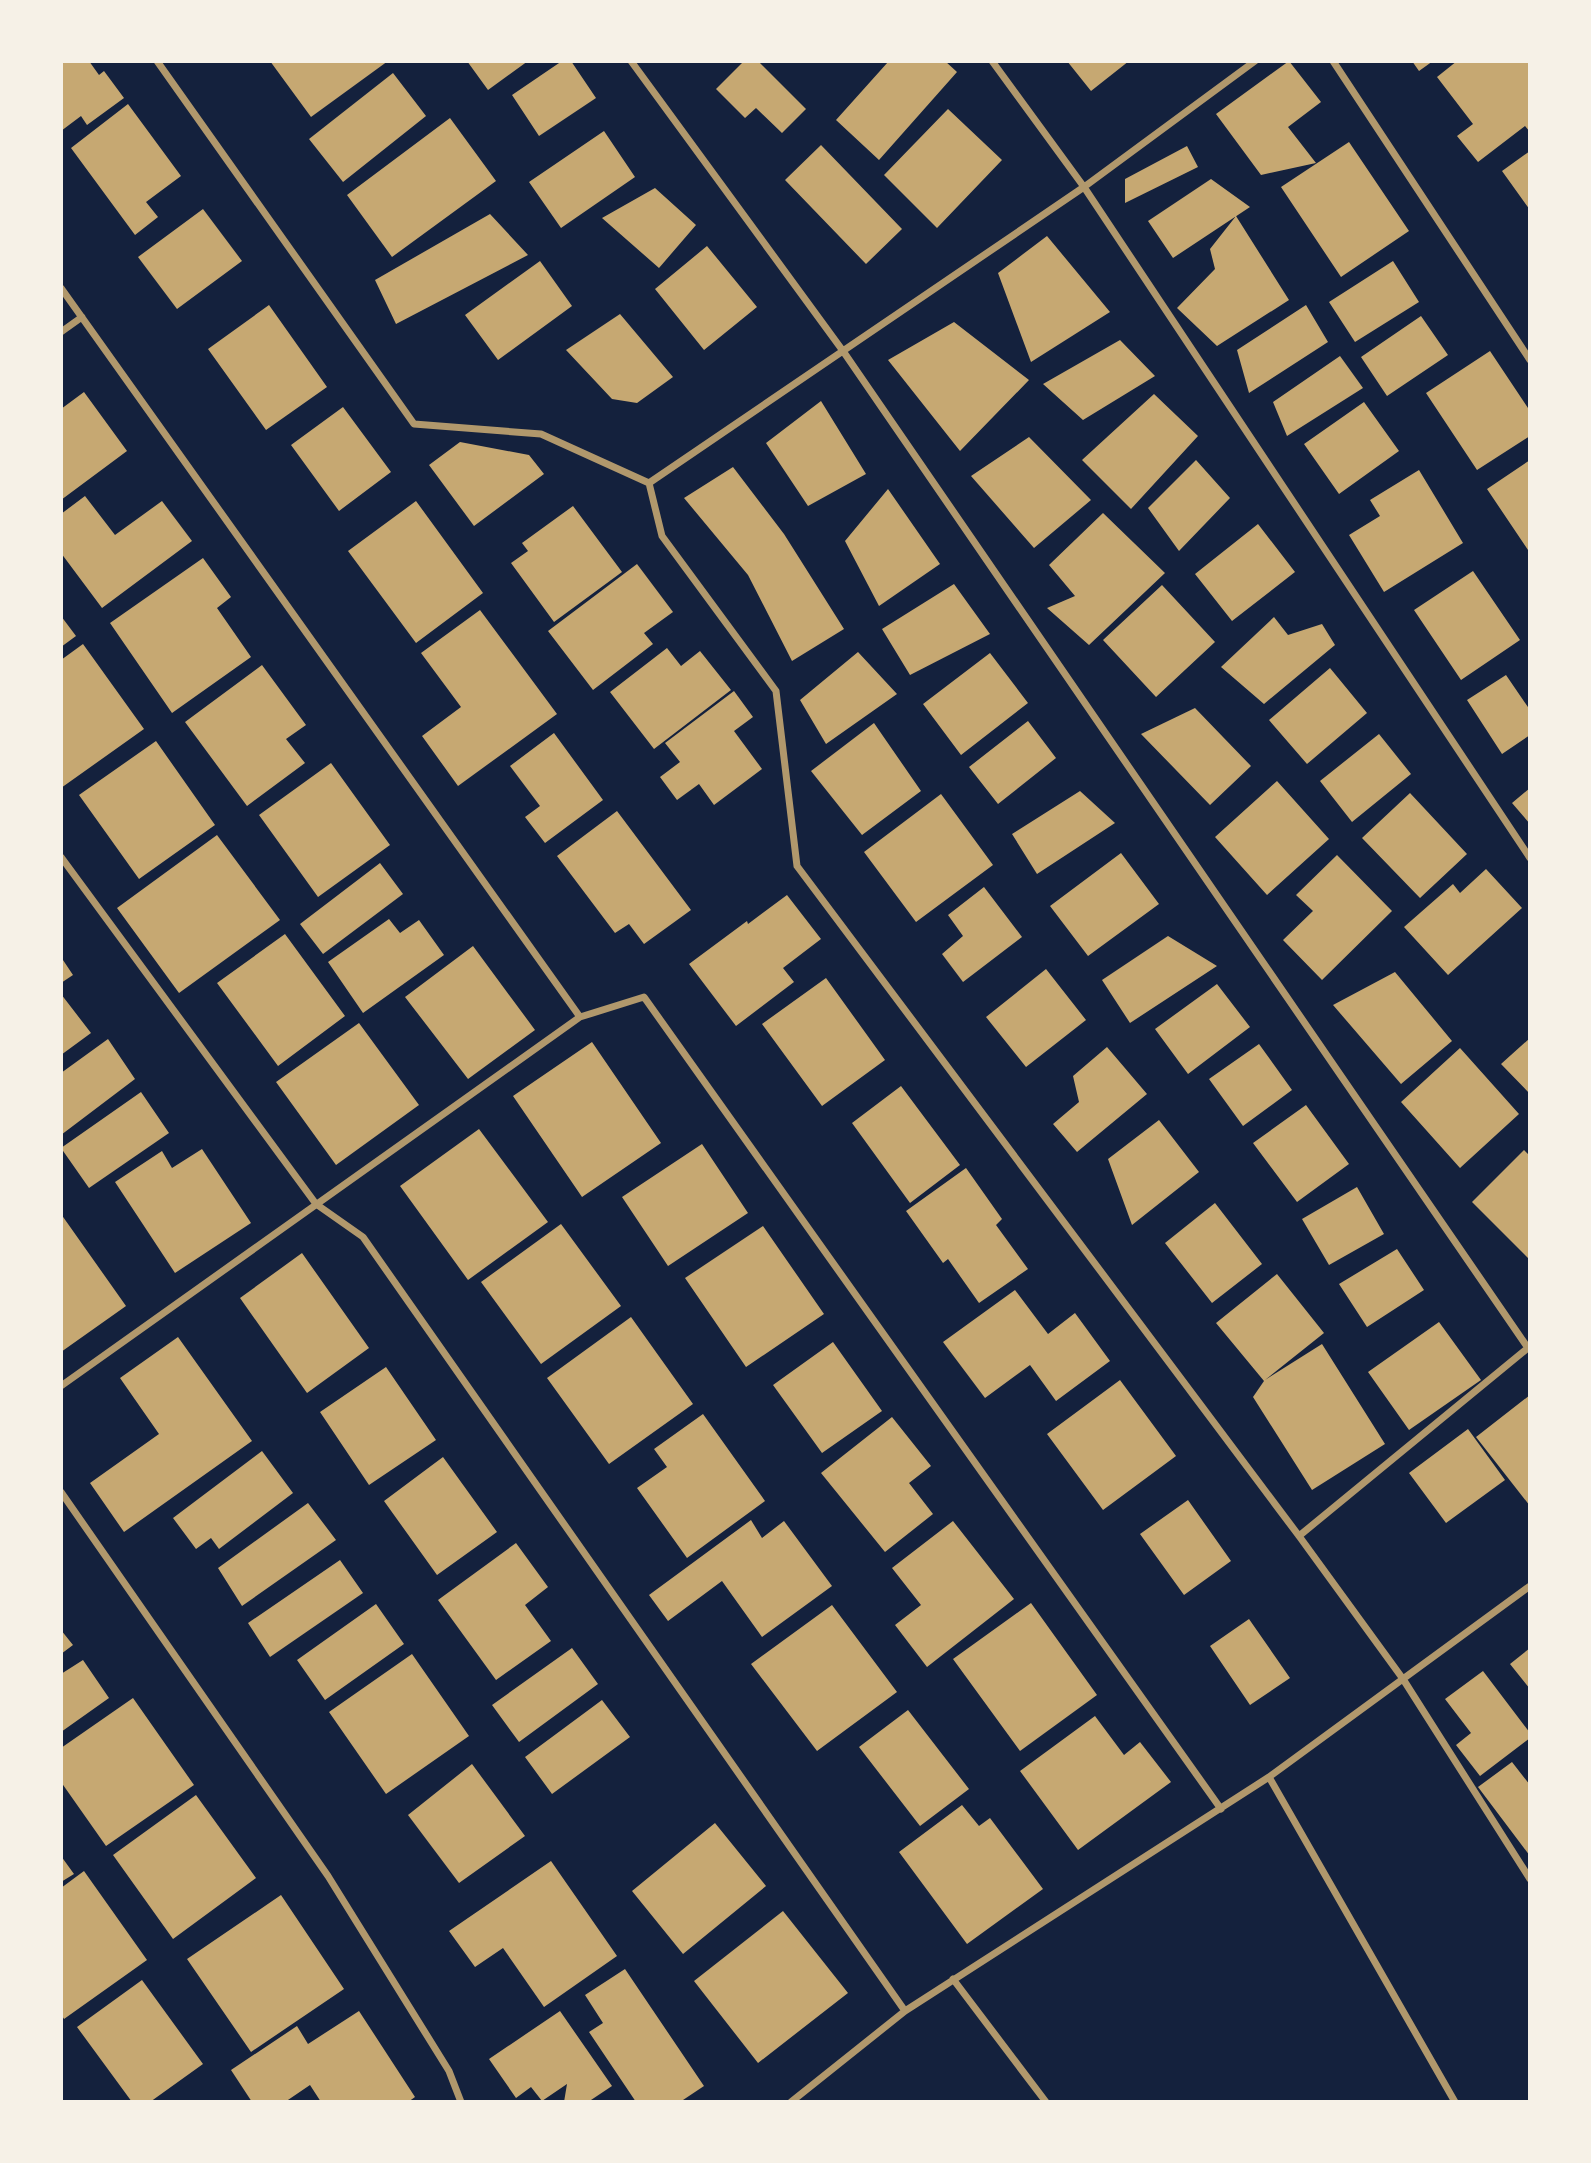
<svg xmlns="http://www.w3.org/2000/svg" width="1591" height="2163" font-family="'DejaVu Sans',sans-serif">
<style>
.building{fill:#c6a872}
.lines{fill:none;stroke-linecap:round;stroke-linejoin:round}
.minor{stroke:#b1986c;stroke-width:7}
</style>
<rect width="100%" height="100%" fill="#14213d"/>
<path class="building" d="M61,61H89L99,75L104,71L124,98L87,125L81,116L61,131Z
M270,61H388L311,117Z
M467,61H528L488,90Z
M562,61H571L596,98L539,136L512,95Z
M744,61H758L806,109L782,133L756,108L745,118L716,89Z
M913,61H945L957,72L879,160L836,120L888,62L908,63Z
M1067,61H1129L1091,91Z
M1289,61L1321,102L1288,127L1316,163L1261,175L1216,114Z
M1412,61H1433L1419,71Z
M1457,61H1527L1530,65V132L1525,126L1478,162L1457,136L1473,124L1437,77Z
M393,73L426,116L343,182L309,139Z
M128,104L181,176L146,202L158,217L135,235L71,148Z
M948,109L1002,160L937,228L884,175Z
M450,118L496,181L392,257L347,195Z
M604,131L635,177L561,228L529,182Z
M1349,142L1409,231L1341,277L1281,187Z
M821,145L902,229L866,264L785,180Z
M1187,146L1198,167L1125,203V179Z
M1530,151V210L1502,171Z
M1211,179L1250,207L1173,258L1148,221Z
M655,188L696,225L659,268L602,218Z
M203,209L242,261L177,309L138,257Z
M490,214L528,255L396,324L375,280Z
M1236,216L1289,300L1217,346L1177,308L1215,269L1210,249Z
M1047,236L1110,312L1031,362L998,273Z
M707,246L757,307L704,350L655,289Z
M540,261L572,306L498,360L465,315Z
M1393,261L1419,302L1355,342L1329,302Z
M269,305L327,387L266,430L208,349Z
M1306,305L1328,342L1249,393L1237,350Z
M620,314L673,377L637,403L612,399L566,350Z
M1421,316L1448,355L1387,396L1361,357Z
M954,322L1029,380L960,451L888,360Z
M1120,340L1155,376L1083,420L1043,384Z
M1490,351L1530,411V436L1477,470L1426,393Z
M1340,356L1363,388L1287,436L1273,402Z
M84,392L127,451L61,500V409Z
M1154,394L1198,436L1131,509L1082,460Z
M821,401L866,474L808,506L766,443Z
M1364,402L1399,451L1339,494L1304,444Z
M343,407L391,472L339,511L291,445Z
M1029,437L1091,500L1034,548L971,476Z
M460,442L529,455L544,474L474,526L429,465Z
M1196,460L1230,498L1179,551L1148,508Z
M1530,460V553L1487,489Z
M733,467L784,534L844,629L792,661L748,575L684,498Z
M1419,470L1463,543L1384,592L1349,535L1380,516L1370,500Z
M888,489L940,564L879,606L845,541Z
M85,496L115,535L162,501L192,541L102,608L61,553V514Z
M416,501L483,593L416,643L348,551Z
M573,506L622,572L554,622L511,563L528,551L522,543Z
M1103,513L1165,573L1089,645L1047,608L1075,596L1049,565Z
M1258,524L1295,572L1232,621L1195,574Z
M203,558L231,597L217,608L251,657L172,713L110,623Z
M637,564L673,612L644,633L653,644L593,690L548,631Z
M1473,571L1520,640L1461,680L1414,610Z
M954,584L990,634L910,675L882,629Z
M1162,585L1215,642L1156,697L1103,640Z
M480,610L557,714L458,786L422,736L461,707L421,653Z
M61,616L76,636L61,647Z
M1274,617L1288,635L1322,624L1335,645L1264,704L1221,667Z
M83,644L144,729L61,788V660Z
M667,648L681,666L700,651L731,690L654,749L610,692Z
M858,652L897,694L826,744L800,700Z
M990,653L1028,703L961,755L923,704Z
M262,665L306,725L286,739L305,763L247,806L185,722Z
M1330,668L1367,713L1307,764L1269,720Z
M1506,675L1530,710V735L1502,754L1467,700Z
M734,691L753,717L734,731L762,769L714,805L699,784L677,800L660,777L680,762L665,743Z
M1195,708L1251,766L1210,805L1141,734Z
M1028,721L1056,758L998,804L969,767Z
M874,723L921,791L862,835L811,771Z
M554,733L603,800L545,843L525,817L540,806L510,766Z
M1379,734L1411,774L1352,822L1320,781Z
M156,741L215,825L139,879L79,795Z
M331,763L390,845L318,897L259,815Z
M1277,781L1329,839L1267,895L1215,837Z
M1530,788V824L1512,803Z
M1080,791L1115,823L1037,874L1012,834Z
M1410,793L1467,854L1420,898L1362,838Z
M941,794L993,865L916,922L864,852Z
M617,811L691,910L644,944L629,924L615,933L557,856Z
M217,835L280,920L179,993L117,908Z
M1121,853L1159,904L1088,956L1050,906Z
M1337,855L1392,911L1322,980L1283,940L1313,911L1296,895Z
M380,863L403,894L323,954L300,924Z
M1486,869L1522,908L1448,975L1404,927L1453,884L1460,893Z
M984,887L1022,937L963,982L942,954L963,936L948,915Z
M787,895L821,939L783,968L794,982L736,1026L689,964L747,921L748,924Z
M389,919L400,933L419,920L444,955L363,1013L328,962Z
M285,934L345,1016L278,1066L217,983Z
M1168,936L1217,966L1130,1023L1102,980Z
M473,946L535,1030L468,1079L405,997Z
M61,957L73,975L61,983Z
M1046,969L1086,1020L1026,1067L986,1017Z
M1395,972L1452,1041L1401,1084L1333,1005Z
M826,978L885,1060L822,1106L762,1024Z
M1217,984L1250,1027L1188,1074L1155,1029Z
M61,994L91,1033L61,1055Z
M359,1023L419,1105L336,1165L276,1082Z
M1530,1038V1094L1501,1064Z
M108,1039L135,1079L61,1135V1073Z
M592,1042L661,1143L582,1197L513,1096Z
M1259,1044L1292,1090L1243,1126L1209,1079Z
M1107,1047L1147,1094L1077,1152L1053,1124L1079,1102L1073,1076Z
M1460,1048L1519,1114L1460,1168L1401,1102Z
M901,1086L960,1165L910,1203L852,1123Z
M141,1092L169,1133L89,1188L61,1148Z
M1306,1105L1349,1164L1297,1202L1253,1143Z
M1159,1120L1199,1172L1132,1225L1108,1159Z
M479,1129L548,1222L468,1280L400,1186Z
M702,1144L748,1213L668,1266L622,1197Z
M202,1149L251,1223L175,1273L115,1182L162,1151L172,1168Z
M1524,1150L1530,1156V1260L1472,1202Z
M966,1168L1002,1219L996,1225L1028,1269L979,1303L948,1259L943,1263L906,1211Z
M1357,1187L1384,1234L1329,1265L1302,1219Z
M1215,1203L1262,1264L1212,1303L1165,1243Z
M61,1214L126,1306L61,1352Z
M561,1224L621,1306L541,1364L481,1282Z
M763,1226L824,1314L746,1367L685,1278Z
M1397,1249L1424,1290L1367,1327L1339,1284Z
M302,1253L369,1348L307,1393L240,1298Z
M1277,1274L1324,1333L1265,1380L1322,1344L1385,1444L1312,1490L1253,1397L1264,1381L1216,1323Z
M1015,1290L1048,1334L1075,1313L1110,1361L1056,1401L1030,1365L985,1398L943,1342Z
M631,1317L693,1404L609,1464L547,1378Z
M1439,1322L1481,1380L1409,1430L1368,1372Z
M178,1337L252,1441L124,1532L90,1483L159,1434L120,1378Z
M833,1342L882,1411L822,1453L773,1385Z
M386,1367L436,1440L369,1485L320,1412Z
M1120,1380L1176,1456L1103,1510L1047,1434Z
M1530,1395V1506L1476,1437Z
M703,1414L765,1501L687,1558L637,1488L667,1467L654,1449Z
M892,1417L931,1466L909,1483L933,1514L885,1552L821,1473Z
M1468,1429L1505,1480L1446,1523L1409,1473Z
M262,1451L293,1493L219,1549L211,1538L196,1549L173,1518Z
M443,1457L497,1532L437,1575L384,1501Z
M1188,1500L1231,1561L1184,1595L1140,1534Z
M308,1503L336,1540L242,1606L218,1568Z
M751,1520L762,1538L784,1521L832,1586L762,1637L722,1581L668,1621L649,1595Z
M953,1521L1014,1599L927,1667L895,1625L921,1605L892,1568Z
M516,1543L548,1587L525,1605L551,1641L496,1680L438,1600Z
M340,1560L363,1593L270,1657L248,1623Z
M1031,1603L1097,1695L1020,1751L953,1659Z
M376,1604L404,1644L325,1700L297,1660Z
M832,1605L897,1692L817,1751L751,1664Z
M1249,1619L1290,1678L1250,1705L1210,1646Z
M61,1630L73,1645L61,1654Z
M572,1648L598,1684L519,1742L492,1705Z
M1530,1648V1689L1510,1664Z
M412,1654L469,1736L386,1794L329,1712Z
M83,1660L109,1698L61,1732V1674Z
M1483,1671L1530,1733V1738L1480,1776L1456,1745L1471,1733L1445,1699Z
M133,1698L194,1785L106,1846L61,1782V1748Z
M602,1700L630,1737L552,1794L525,1757Z
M908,1710L969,1789L920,1826L859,1747Z
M1095,1716L1124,1755L1140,1742L1171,1782L1078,1850L1020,1771Z
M1512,1762L1530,1785V1856L1478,1787Z
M472,1764L525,1836L459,1883L408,1815Z
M196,1795L256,1878L173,1939L113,1855Z
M962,1805L979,1826L990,1818L1043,1889L967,1944L899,1852Z
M715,1823L766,1886L683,1954L632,1891Z
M61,1856L74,1874L61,1882Z
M551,1861L617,1956L544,2007L503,1948L475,1967L449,1931Z
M84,1871L147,1960L64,2019L61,2014V1888Z
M281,1895L344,1989L251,2052L187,1959Z
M783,1911L848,1993L758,2063L694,1981Z
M625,1969L704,2086L680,2102H636L589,2032L603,2023L585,1995Z
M142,1980L203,2064L150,2102H132L77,2027Z
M359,2011L415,2097L408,2102H321L310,2085L285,2102H252L231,2070L297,2026L308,2044Z
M560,2011L612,2086L588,2102H564L567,2084L542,2101L531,2087L516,2098L489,2059Z"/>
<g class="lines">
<path class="minor" d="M157,61L414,424L541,434L649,483
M631,61L843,351L1528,1348
M992,61L1084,187L1530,858
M1333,61L1530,360
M61,288L580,1017
M61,332L82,317
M649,483L662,536L776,691L797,866L1299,1536L1403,1679L1530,1879
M649,483L1084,187L1255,61
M61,857L316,1204L363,1237L905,2011
M61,1386L580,1017L644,997L1221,1809
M61,1492L328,1876L449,2071L461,2102
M1299,1536L1529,1347
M1269,1777L1455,2102
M953,1979L1046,2102
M791,2102L905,2011L1269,1777L1530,1586"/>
</g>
<rect width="1591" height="2163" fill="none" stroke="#f6f1e7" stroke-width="126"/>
</svg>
